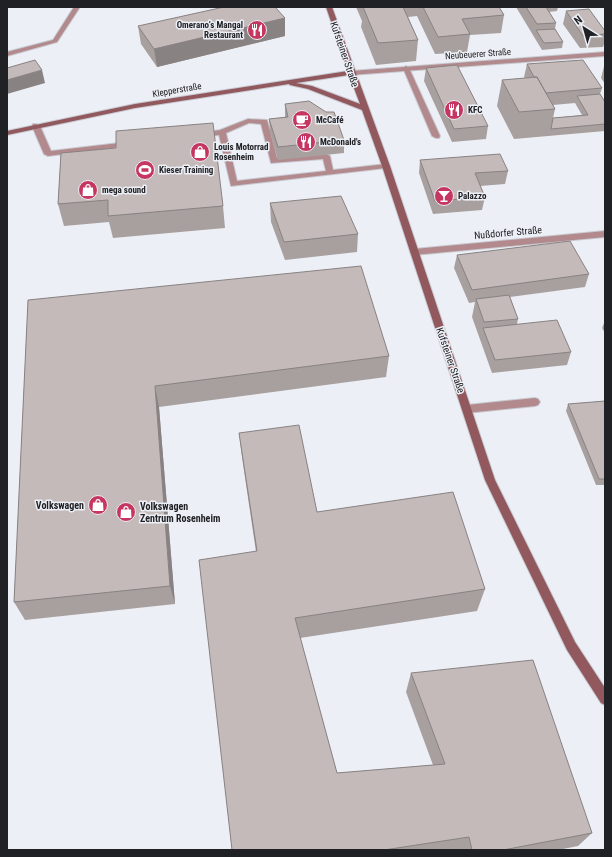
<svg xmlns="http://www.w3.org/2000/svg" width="612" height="857" font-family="'Roboto Condensed',sans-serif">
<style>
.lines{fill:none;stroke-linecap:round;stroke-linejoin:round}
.lane-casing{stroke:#c8cad0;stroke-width:2}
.street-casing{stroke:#c8cad0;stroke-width:2}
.secondary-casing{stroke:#c8cad0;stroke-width:2}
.lane{fill:#b2898c;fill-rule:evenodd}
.street{fill:#b2898c;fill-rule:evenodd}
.secondary{fill:#91585d;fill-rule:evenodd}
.wall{fill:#a8a09f;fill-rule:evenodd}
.shaded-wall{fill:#888282}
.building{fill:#c3bab9;stroke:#888282}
.labels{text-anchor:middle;stroke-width:3;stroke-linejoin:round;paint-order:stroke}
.far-poi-label{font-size:9px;font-weight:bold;fill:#202124;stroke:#edeff6;text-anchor:start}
.far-street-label{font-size:9px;fill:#202124;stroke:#edeff6}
.street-label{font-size:10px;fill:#202124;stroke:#edeff6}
.poi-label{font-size:10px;font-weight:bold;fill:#202124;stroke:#edeff6;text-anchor:end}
</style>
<rect width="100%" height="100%" fill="#edeff6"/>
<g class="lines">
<defs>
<path id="lane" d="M74,7H80L57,42L7,56V52L53,40Z
M406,66L409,68L440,136L439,138H436L432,136L403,68Z
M248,119L267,120L277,158L326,154L330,156L333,170L386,164L390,166L386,168L231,186L219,135L202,137L198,135L202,133L220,130ZM249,123L261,124L271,163L323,159L326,171L237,181L226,133Z
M33,124H36L40,126L51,151L128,142L132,144L128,146L48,156L44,154L32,126Z
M535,398L538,399L540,402L538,405L535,406L467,413L464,412L462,409L464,406L467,405Z"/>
<path id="street" d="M605,52V56L351,75L348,73L351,71Z
M605,231V237L414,255L410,252L414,249Z"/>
<path id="secondary" d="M326,7H332L390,166L495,480L575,642L605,688V705L601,703L567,650L485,480L382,166L362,110L308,89L290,85L289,84L135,108L7,135V131L135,104L348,71ZM349,75L360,104L312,86L296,83Z"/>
</defs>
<use href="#lane" class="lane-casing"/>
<use href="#street" class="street-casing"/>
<use href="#secondary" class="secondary-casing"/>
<use href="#lane" class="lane"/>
<use href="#street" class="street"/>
<use href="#secondary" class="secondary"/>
</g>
<path class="wall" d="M356,7H499L504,15L501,33L470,35L467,52L435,54L417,16L408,17L418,40L416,61L376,65L361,27L362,21Z
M516,7H558L557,11L549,12L556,23L555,29L563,42L562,48L542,50Z
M566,11L605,31V41L603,47L580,48L563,24Z
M285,18V36L157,67L141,44L138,26Z
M527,64L602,88L600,94L605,102V131L514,139L497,106L502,80L525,78L524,77ZM575,103L582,115L553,118L555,109L553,105Z
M604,66H605V84L601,78Z
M426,68L488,126L486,139L452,142L424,81Z
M285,104L344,140V153L278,160L270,132L269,119L285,117Z
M61,153L223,206L225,228L113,238L109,222L64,226L58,204Z
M420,160L508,171L505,184L480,186L485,197L482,210L433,214L419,173Z
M270,203L358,234L357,252L285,260L271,222Z
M457,255L589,274L585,287L510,297L518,319L517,324L571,352L567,365L492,373L472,317L475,302L469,303L454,268Z
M28,300L389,356L386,377L159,407L175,604L25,620L14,602Z
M605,321V333L602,328Z
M605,401V485H596L566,411L568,404Z
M239,433L317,512L485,589L477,611L300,638L337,773L433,765L406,692L411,673L592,833L578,846L558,850H232L256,552L242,457Z"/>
<path class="shaded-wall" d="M285,18V36L157,67L154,49Z
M42,70L45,83L7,94V80Z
M155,386L159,407L175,604L170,586Z"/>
<path class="building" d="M224,7H275L285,18L154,49L138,26Z
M363,7H403L418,40L378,43Z
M423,7H499L504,15L462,19L470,34L438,37Z
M526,7H546L556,23L537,24Z
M589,9L605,31V34L583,36L566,11Z
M555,29L563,42L544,43L536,30Z
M35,60L42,70L7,80V68Z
M583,60L602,88L546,93L537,77H534L527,64Z
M457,65L488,126L454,129L426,68Z
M537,77L555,109L519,112L502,80Z
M600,94L605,102V124L551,129L553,118L588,115L577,96Z
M309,101L326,112H334L344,140L278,147L269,119L288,117L285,104Z
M213,123L223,206L108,216V200L58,204L61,153L116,148V131Z
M500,154L508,171L475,173L485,197L435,201L420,160Z
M341,196L358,234L284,242L270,203Z
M570,241L589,274L472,290L457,255Z
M361,266L389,356L155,386L170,586L14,602L28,300Z
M509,295L518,319L484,322L476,299Z
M557,320L571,352L495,360L483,328Z
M605,401V479H599L568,404Z
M299,425L317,512L453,492L485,589L295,618L337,773L445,764L411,673L533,660L592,833L503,850H472L469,837L384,850H232L199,560L257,551L239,433Z"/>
<defs>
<symbol id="restaurant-disc" viewBox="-11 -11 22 22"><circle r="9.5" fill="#c53760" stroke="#edeff6"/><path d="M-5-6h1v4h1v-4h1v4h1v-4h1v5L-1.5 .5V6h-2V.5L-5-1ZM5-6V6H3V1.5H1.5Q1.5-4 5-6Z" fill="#fff"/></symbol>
<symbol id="cafe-disc" viewBox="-11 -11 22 22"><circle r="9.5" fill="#c53760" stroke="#edeff6"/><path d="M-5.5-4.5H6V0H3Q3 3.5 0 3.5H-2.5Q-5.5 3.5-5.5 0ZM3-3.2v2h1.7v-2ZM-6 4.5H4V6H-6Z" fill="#fff"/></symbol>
<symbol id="shop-disc" viewBox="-11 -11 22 22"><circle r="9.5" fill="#c53760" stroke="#edeff6"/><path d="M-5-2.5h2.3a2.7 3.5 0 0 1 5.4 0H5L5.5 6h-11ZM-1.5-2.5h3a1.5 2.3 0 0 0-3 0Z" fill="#fff"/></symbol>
<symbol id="stadium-disc" viewBox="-11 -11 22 22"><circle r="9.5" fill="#c53760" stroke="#edeff6"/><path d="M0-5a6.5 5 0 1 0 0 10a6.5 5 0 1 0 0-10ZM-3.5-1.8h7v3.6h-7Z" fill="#fff"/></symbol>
<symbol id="bar-disc" viewBox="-11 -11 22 22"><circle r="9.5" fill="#c53760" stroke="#edeff6"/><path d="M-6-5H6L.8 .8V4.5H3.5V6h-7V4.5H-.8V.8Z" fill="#fff"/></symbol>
</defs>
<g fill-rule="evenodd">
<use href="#restaurant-disc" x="246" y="19" width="22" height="22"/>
<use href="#restaurant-disc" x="443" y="99" width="22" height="22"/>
<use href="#cafe-disc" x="291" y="109" width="22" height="22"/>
<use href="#restaurant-disc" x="295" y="131" width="22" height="22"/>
<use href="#shop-disc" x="189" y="141" width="22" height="22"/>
<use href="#stadium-disc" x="134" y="159" width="22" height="22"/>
<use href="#shop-disc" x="77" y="179" width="22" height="22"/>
<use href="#bar-disc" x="433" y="185" width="22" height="22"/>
<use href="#shop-disc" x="87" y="494" width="22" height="22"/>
<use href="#shop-disc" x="115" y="501" width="22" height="22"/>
</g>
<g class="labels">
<g class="far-poi-label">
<text x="243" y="28" text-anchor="end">Omerano‘s Mangal<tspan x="243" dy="10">Restaurant</tspan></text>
<text x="468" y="113">KFC</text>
<text x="316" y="123">McCafé</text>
<text x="320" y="145">McDonald's</text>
<text x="214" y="150">Louis Motorrad<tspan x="214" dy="10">Rosenheim</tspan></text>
<text x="159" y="173">Kieser Training</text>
<text x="102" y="193">mega sound</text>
<text x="458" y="199">Palazzo</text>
</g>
<g class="far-street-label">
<text transform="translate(478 54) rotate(-4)" y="3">Neubeuerer Straße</text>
<text transform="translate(177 90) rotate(-10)" y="3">Klepperstraße</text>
</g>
<g class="street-label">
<text transform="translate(345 54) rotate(71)" y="4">Kufsteiner Straße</text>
<text transform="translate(508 232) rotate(-5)" y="4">Nußdorfer Straße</text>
<text transform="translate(451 360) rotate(71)" y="4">Kufsteiner Straße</text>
</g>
<g class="poi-label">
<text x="84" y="509">Volkswagen</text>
<text x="140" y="510" text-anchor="start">Volkswagen<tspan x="140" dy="12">Zentrum Rosenheim</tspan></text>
</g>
</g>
<rect width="612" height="857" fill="none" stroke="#202124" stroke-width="16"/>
<g transform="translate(584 28) rotate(323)" stroke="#edeff6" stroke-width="3" paint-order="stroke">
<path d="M0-3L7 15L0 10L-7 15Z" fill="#202124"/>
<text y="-6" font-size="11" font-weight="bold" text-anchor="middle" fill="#202124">N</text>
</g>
</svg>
